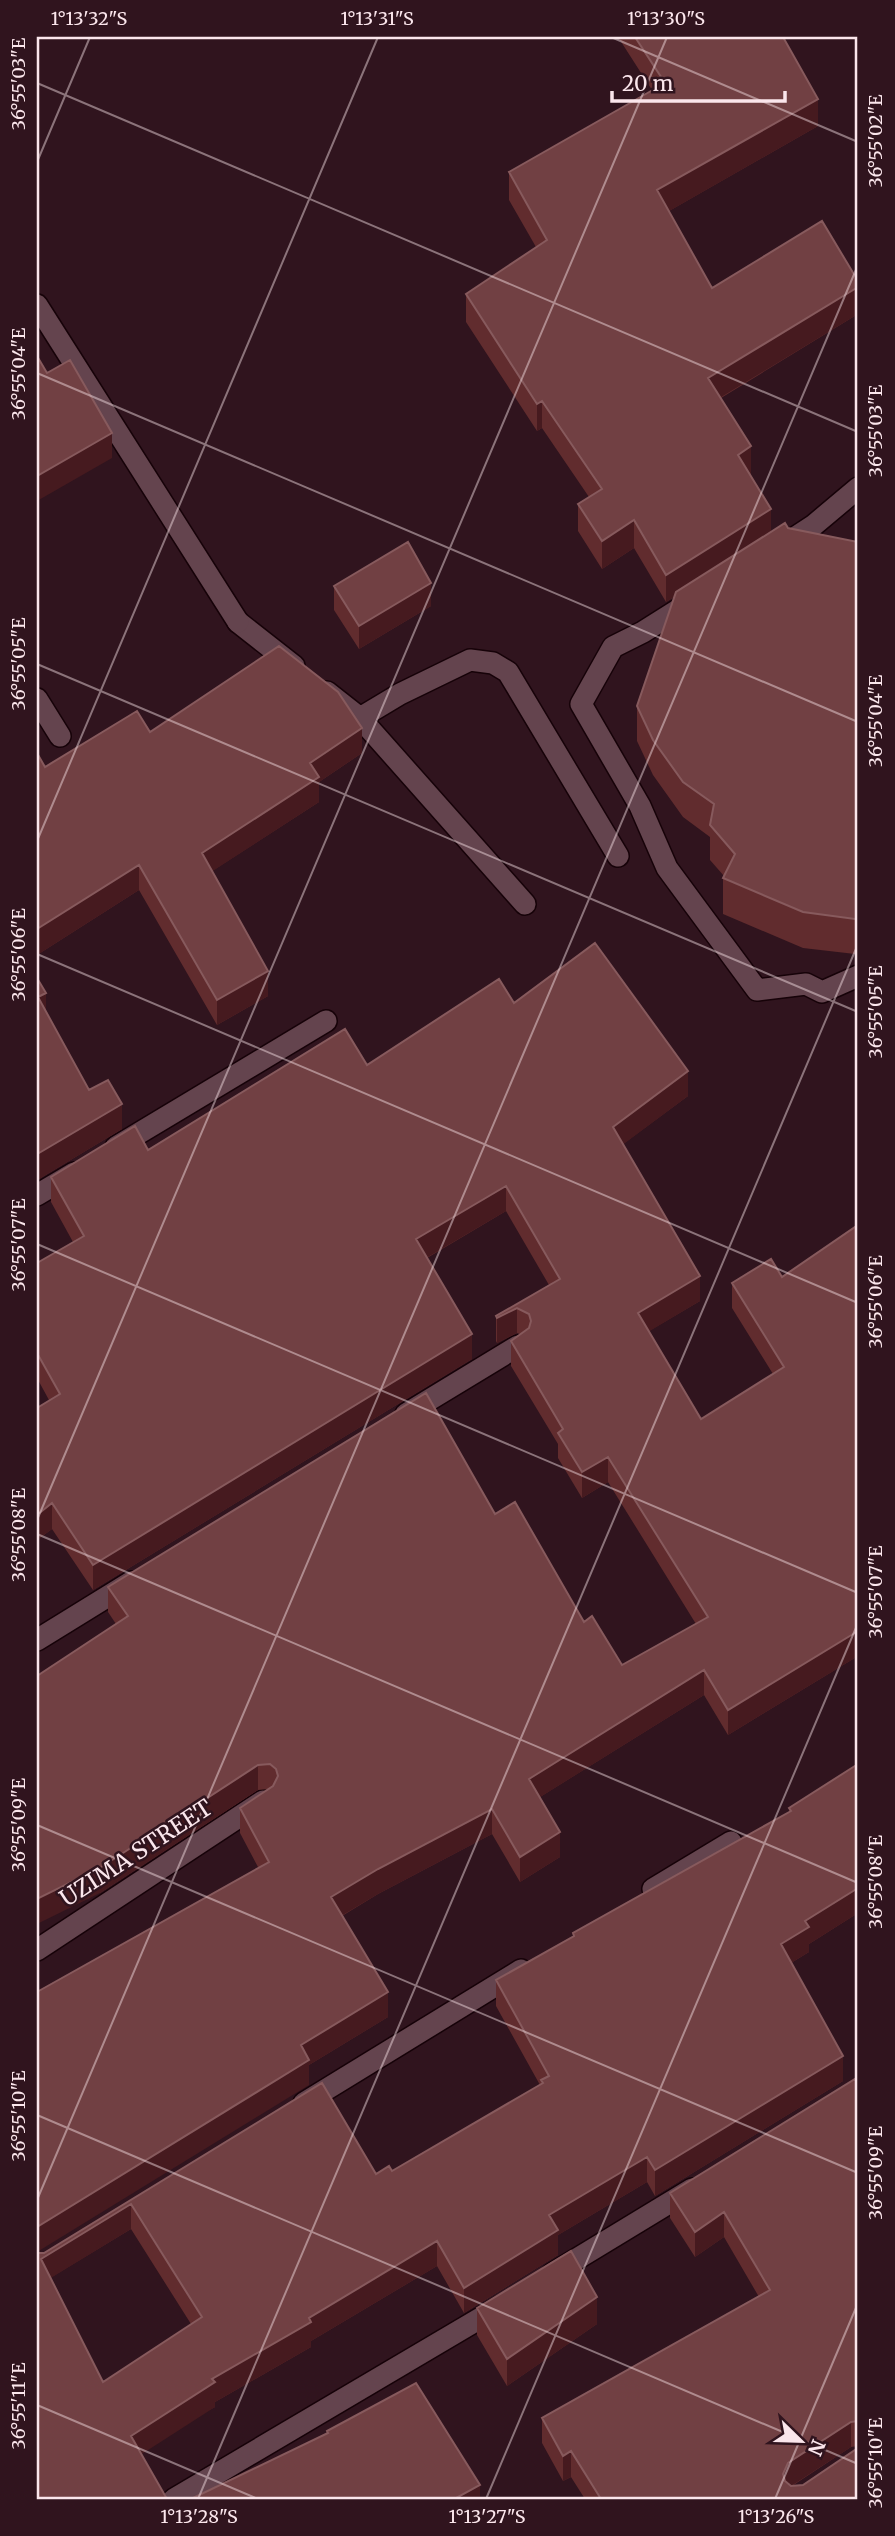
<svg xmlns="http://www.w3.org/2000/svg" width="895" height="2536" font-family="Merriweather,serif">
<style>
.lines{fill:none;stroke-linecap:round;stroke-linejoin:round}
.service-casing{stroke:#160208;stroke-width:24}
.minor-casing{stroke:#160208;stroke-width:24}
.service{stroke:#64444e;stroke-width:21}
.minor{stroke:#64444e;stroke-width:21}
.wall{fill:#612c2e;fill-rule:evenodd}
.shaded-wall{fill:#461a1f}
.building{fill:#714043;stroke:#875a5d;stroke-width:2;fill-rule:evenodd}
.ticks{fill:none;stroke:#fbe6ec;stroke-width:2;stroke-opacity:0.45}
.labels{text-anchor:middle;stroke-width:5;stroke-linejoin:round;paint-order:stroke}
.street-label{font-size:23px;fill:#fbe6ec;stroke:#30141e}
.neatline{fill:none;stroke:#fbe6ec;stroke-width:2.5}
.ticks-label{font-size:18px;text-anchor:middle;fill:#fbe6ec}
</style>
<rect width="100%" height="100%" fill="#30141e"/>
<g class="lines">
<defs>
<path id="service" d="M782,546L814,525L858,488
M689,603L643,632L613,647L581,704L640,806L667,868L757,990L806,984L822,992L858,976
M238,622L294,666
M327,692L360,718L525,904
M360,718L400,694L470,660L493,663L508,672L618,856"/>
<path id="minor" d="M37,305L238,622
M37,699L60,736
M116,1147L326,1021
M37,1195L74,1173
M406,1414L518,1346
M37,1640L131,1582
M653,1889L731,1842
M37,1950L263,1801
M304,2103L521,1970
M552,2274L692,2189
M174,2499L501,2306"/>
</defs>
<use href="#service" class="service-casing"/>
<use href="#minor" class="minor-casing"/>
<use href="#service" class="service"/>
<use href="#minor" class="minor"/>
</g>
<path class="wall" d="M618,37H783L818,126L669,211L712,288L858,281V314L721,398L751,474L750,475L771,532L788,528L858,542V952L855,954L803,948L723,914V878L724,876L710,860V837L683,817L653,775L637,741V706L674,597L666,602L634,548L602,569L578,531V504L589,497L542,428L537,431L466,322V294L536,247L509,200V172L652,90Z
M334,586L431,606L359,649L334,610Z
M150,732L362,753L319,782V802L212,871L268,996L217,1025L139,890L37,955V753L45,767Z
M37,978L46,1012L89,1090L122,1129L39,1179L37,1175Z
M514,1003L688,1096L623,1144L700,1301L649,1331L701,1419L773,1374L732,1308V1283L782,1277L858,1225V1656L728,1735L704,1695L540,1797L560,1857L520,1882L492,1834L378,1894L342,1916L388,2017L309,2065V2085L258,1867L240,1833V1808L269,1789L258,1790L100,1893L116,1624L108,1612V1587L495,1514L584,1622L622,1665L696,1624L608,1482L582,1498L558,1458V1444L511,1366V1341L520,1334L517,1333L497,1343L496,1341V1316L549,1285L506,1211L427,1258L472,1359L93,1590L52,1529L37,1540V1408L49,1400L37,1378V1263L73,1242L51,1202V1177L148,1150L367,1065Z
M858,1764V1913L809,1944V1952L791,1963L843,2081L655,2196L647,2182L558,2235V2255L464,2313L437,2266L311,2341V2347L215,2402V2407L37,2499L44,2253L322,2083L376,2174L392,2171L540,2085L496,2006V1980L573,1937V1933L789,1812V1808ZM131,2229L191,2324L103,2382L50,2278Z
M858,2085V2446L851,2447L792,2486L858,2499H585L571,2477L563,2481L542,2443V2418L759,2297L724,2237L695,2257L670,2218V2193Z
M477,2308L597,2324L507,2386L477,2335Z"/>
<path class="shaded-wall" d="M818,99V126L657,218V190Z
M858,287V314L708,405V378Z
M542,401V428L537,431V404Z
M112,433V458L37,501V476Z
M751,446V474L738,482V455Z
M771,509V536L666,602V575Z
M634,520V548L602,569V541Z
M431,583V606L359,649V626Z
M362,728V753L319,782V802L202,878V853L310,763Z
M139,865V890L37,955V929Z
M858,917V952L855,954V919Z
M268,971V996L217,1025V1000Z
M46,993V1018L38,997Z
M688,1071V1096L613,1152V1127Z
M122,1104V1129L39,1179V1153Z
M506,1186V1211L416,1264V1239Z
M700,1276V1301L638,1338V1313Z
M517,1308V1333L497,1343V1318Z
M472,1334V1359L93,1590V1565Z
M608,1457V1482L582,1498V1472Z
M52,1503V1529L37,1540V1515Z
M858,1631V1656L728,1735V1710Z
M704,1670V1695L529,1804V1779Z
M258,1765V1790L100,1893L37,1924V1899Z
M492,1809V1834L378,1894L331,1922V1897L378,1869Z
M560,1832V1857L520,1882V1857Z
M858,1888V1913L809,1944V1952L781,1969V1944L805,1921Z
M388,1992V2017L309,2065V2085L37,2252V2227L301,2045Z
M843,2056V2081L655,2196V2170Z
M647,2157V2182L558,2235V2255L464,2313V2288L549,2215Z
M131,2204V2229L41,2284V2259Z
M724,2212V2237L695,2257V2232Z
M437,2241V2266L311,2341V2347L215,2402V2407L131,2461V2436L212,2379L309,2318Z
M597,2297V2324L507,2386V2359Z
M851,2422V2447L788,2488L783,2499V2474L788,2463Z
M571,2451V2477L563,2481V2456Z
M480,2485V2499H456V2498Z"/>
<path class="building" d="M635,37H783L818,99L657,190L712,288L822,221L858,281V287L708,378L751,446L738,455L771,509L666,575L634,520L602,541L578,504L602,489L542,401L537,404L466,294L547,240L509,172L665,83Z
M37,356L47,373L70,360L112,433L37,476Z
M785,523L788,528L858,542V917L855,919L803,912L723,878L735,854L710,825L714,804L683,782L653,740L637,706L676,592Z
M408,542L431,583L359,626L334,586Z
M279,646L338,692L362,728L310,763L319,777L202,853L268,971L217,1000L139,865L37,929V753L45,767L137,711L150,732Z
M595,943L688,1071L613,1127L700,1276L638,1313L701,1419L784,1367L732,1283L771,1259L782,1277L858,1225V1631L728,1710L704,1670L529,1779L560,1832L520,1857L492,1809L378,1869L331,1897L388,1992L301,2045L309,2060L37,2227V1992L269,1862L240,1808L273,1786L278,1776L276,1769L270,1764L258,1765L100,1868L37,1899V1676L128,1616L108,1587L426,1393L495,1514L515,1502L584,1622L592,1616L622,1665L708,1617L608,1457L582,1472L558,1433L563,1429L511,1341L529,1328L531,1321L529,1314L517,1308L497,1318L496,1316L560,1279L506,1186L416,1239L472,1334L93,1565L52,1503L37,1515V1408L60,1394L37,1353V1263L84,1236L51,1177L135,1126L148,1150L345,1029L367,1065L499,979L514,1003Z
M37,978L46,993L38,997L89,1090L108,1080L122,1104L39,1153L37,1150Z
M858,1764V1888L805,1921L809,1927L781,1944L843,2056L655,2170L647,2157L549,2215L558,2230L464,2288L437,2241L309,2318L311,2322L212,2379L215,2382L131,2436L167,2499H37V2253H44L322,2083L376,2174L389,2166L392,2171L543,2083L541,2080L549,2076L496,1980L574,1936L573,1933L791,1811L789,1808ZM131,2204L202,2317L103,2382L41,2259Z
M855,2079L858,2085V2421L851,2422L788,2463L783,2474L785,2481L791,2486L803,2485L858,2448V2499H601L571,2451L563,2456L542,2418L770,2290L724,2212L695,2232L670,2193Z
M571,2251L597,2297L507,2359L477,2308Z
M416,2383L480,2485L456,2498L457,2499H191L328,2433L327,2431Z"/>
<path class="ticks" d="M611,37L858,142M37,83L858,432M37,162L90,37M37,373L858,722M37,664L858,1012M37,841L378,37M37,954L858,1303M37,1244L858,1593M37,1520L667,37M37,1534L858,1883M37,1825L858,2173M37,2115L858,2464M37,2200L858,265M37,2405L258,2499M198,2499L858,944M486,2499L858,1623M775,2499L858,2303"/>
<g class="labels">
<g class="street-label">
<text transform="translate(136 1853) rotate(-33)" y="8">UZIMA STREET</text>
</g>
</g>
<rect width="895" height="2536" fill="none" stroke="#30141e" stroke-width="77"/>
<g transform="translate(801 2441) rotate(113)" stroke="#30141e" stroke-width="5" paint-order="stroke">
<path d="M0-5L12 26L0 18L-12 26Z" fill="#fbe6ec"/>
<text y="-10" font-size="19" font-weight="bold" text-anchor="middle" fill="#fbe6ec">N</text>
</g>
<path d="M612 91v10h173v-10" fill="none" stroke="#fbe6ec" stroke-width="3.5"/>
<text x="622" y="91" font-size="21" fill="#fbe6ec" stroke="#30141e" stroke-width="5" paint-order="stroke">20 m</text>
<rect x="38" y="38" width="818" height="2460" class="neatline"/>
<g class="ticks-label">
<text x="89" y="25">1°13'32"S</text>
<text x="377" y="25">1°13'31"S</text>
<text x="666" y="25">1°13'30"S</text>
<text transform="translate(19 84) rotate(-90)" y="6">36°55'03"E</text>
<text transform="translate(876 141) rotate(-90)" y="6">36°55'02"E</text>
<text transform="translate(19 374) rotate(-90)" y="6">36°55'04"E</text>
<text transform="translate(876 431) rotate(-90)" y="6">36°55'03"E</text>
<text transform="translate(19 664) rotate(-90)" y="6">36°55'05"E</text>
<text transform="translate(876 721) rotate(-90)" y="6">36°55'04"E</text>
<text transform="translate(19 955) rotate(-90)" y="6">36°55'06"E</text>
<text transform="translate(876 1012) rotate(-90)" y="6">36°55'05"E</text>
<text transform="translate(19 1245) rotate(-90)" y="6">36°55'07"E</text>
<text transform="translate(876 1302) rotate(-90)" y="6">36°55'06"E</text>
<text transform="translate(19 1535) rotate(-90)" y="6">36°55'08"E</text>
<text transform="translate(876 1592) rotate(-90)" y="6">36°55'07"E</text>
<text transform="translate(19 1825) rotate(-90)" y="6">36°55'09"E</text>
<text transform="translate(876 1882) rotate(-90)" y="6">36°55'08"E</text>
<text transform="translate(19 2116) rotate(-90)" y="6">36°55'10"E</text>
<text transform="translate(876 2173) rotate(-90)" y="6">36°55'09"E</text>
<text transform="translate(19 2406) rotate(-90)" y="6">36°55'11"E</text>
<text transform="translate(876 2463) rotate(-90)" y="6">36°55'10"E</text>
<text x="199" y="2523">1°13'28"S</text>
<text x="487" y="2523">1°13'27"S</text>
<text x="776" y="2523">1°13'26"S</text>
</g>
</svg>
